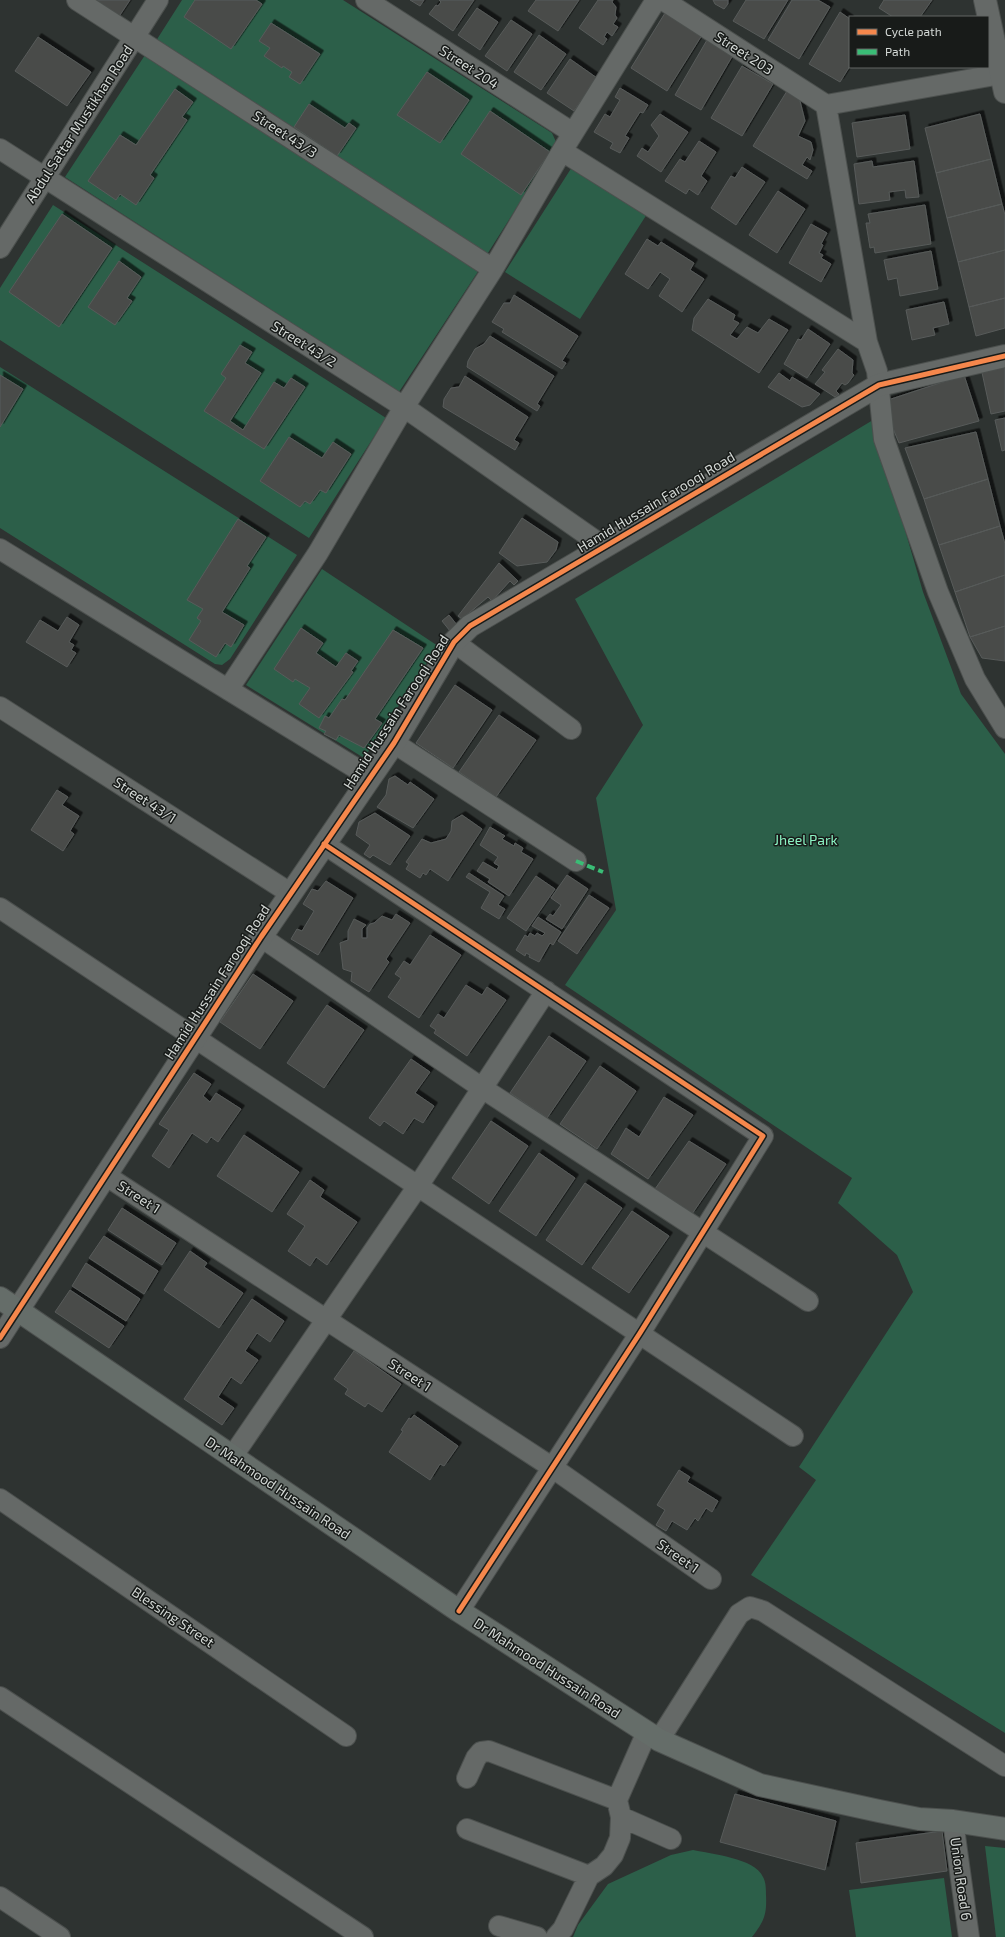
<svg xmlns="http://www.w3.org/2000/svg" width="1005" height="1937" font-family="'Exo 2',sans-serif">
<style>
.green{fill:#2c5f49}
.building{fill:#484c4a;stroke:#585b5a;filter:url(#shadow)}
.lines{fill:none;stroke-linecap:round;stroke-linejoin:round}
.minor-casing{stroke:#4c504e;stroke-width:22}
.tertiary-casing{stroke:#4c504e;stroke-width:24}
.secondary-casing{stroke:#4c504e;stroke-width:24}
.minor{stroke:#656967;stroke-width:20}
.tertiary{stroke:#656967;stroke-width:22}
.secondary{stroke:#656d69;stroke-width:22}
.quiet{stroke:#3abd76;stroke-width:4;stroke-dasharray:8 4;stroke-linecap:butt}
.cycleway-casing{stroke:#181b19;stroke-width:8}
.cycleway{stroke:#f5874c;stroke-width:5}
.labels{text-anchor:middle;stroke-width:3;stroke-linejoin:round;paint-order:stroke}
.street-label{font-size:14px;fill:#d3d8d5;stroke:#181b19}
.park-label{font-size:14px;fill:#8bf3c3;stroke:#181b19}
</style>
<defs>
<filter id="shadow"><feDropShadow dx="3.5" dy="-3.5" stdDeviation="0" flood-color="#0009"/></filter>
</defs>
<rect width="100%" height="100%" fill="#2e3331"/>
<path class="green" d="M182,0H343L552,133L557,144L486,256L154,44Z
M145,55L479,270L399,392L65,177Z
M572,167L647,214L580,319L505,272Z
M53,205L386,418L309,538L0,340V288Z
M0,367L297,555L230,659L222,665L215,664L0,528Z
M873,420L923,592L961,694L1005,754V1733L751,1575L816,1480L799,1467L913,1292L897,1255L838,1203L852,1178L565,985L616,910L596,798L643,725L575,599Z
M322,569L438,646L364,758L246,685Z
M985,1846L1005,1848V1937H996Z
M693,1850C711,1854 755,1858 763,1877C766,1882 766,1890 766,1895C767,1915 764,1921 752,1937H573L578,1925L608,1884L671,1855Z
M944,1878L952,1937H856L849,1890Z"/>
<path class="building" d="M92,0H130L118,18Z
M195,0H256L262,4L231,49L184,17Z
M410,0H424L420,6Z
M439,0H474L453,31L429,14L436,5L438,6L441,2Z
M536,0H579L558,31L528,11Z
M598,0H613L612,2L616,7L615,15L617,18L613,24L618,27L612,36L607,32L604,37L607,39L603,45L579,28Z
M713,0H728V4L724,9L715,4Z
M746,0H788L764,39L733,21Z
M792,0H818L830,7L799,59L768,40Z
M884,0H932L920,17H893L879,8Z
M477,8L498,22L480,50L458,35Z
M840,12L850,19V66L840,82L809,64Z
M665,13L702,35L667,91L631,68Z
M511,20L532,34L507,71L485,56Z
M271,23L320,54L300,84L289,77L292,72L283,66L282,68L264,56L270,48L259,41Z
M539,35L566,54L541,90L514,72Z
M38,37L91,72L67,106L15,71Z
M707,40L733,55L701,110L675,95Z
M570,59L597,78L574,111L547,93Z
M742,66L773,84L742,136L711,118Z
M427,72L469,100L440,143L397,115Z
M620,88L648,105L643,113L640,112L625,136L629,138L620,153L610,148L613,143L594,132L605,114L610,117L620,100L615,97Z
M175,89L193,102L182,117L187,120L150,175L154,178L136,205L120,194L116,200L88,181L120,135L136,145Z
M787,91L799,97L805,121L798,136L811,142L813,150L810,160L807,157L802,165L812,171L807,179L753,146Z
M309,104L345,128L349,123L356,128L337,156L294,127Z
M490,111L550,152L521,195L461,154Z
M660,114L688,132L661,172L637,156L642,148L648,152L659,136L651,125Z
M980,114L991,159L936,173L925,128Z
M905,115L910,149L857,157L852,123Z
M699,141L716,152L701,176L707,181L698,195L689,189L686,194L665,181L680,159L685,162Z
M991,159L1002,204L947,218L936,173Z
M872,161L873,167L914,161L919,197L906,198L905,190L889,192L890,200L859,204L854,164Z
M742,167L765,182L736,225L711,208L731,176L735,178Z
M778,191L805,209L777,253L749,235Z
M1002,204L1005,215V250L958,262L947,218Z
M925,205L931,244L875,253L874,247L870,248L866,223H870L868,214Z
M62,214L112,248L59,327L9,292Z
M811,224L827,233L821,244L823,245L819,253L823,255L821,258L831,264L821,282L789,263Z
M647,239L658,246L661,242L694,263L690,270L704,279L682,312L659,296L670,279L660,272L648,289L625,274Z
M1005,250V298L969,307L958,262Z
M931,251L938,289L900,296L897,278L888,280L884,260Z
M119,261L141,277L127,298L132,301L115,325L88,307Z
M514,295L578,336L562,361L566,363L562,369L502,332L504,329L492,322L504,303H510Z
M1005,298V328L976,336L969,307Z
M708,299L735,315L733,320L739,323L730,335L737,339L747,327L758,333L769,319L788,330L759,373L692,330L694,318Z
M944,302L949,324L933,328L935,335L912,340L906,310Z
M808,329L830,344L807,378L784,364L798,339L801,340Z
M490,336L554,376L537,404L540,406L537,411L467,367L468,361L475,349L484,344Z
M240,345L252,352L245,363L261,373L230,421L243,430L274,382L284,388L291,378L305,387L264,449L204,411L226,378L221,374Z
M838,349L853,360L852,373L854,375L848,383L845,385L842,383L836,391L839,394L835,397L815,384L825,372L822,370Z
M1005,363V411L991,414L981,368Z
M779,373L790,381L792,377L820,394L810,405L802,407L768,387Z
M0,375L23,389L0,427Z
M964,375L979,421L899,443L882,402Z
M465,376L528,417L514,440L519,443L515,450L443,407L444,399L451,388L459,387Z
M1005,418V450L1002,451L995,420Z
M976,432L988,479L924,499L905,448Z
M289,437L322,458L333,442L351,454L326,493L320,490L310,504L305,501L300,507L260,481Z
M988,479L1000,526L939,545L924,499Z
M522,518L558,542L556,550L547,562L517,566L499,553Z
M238,519L266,537L247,566L250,568L222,612L244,625L231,647L225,643L216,657L189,640L201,621L197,618L203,609L187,600Z
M1000,526L1005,544V575L955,592L939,545Z
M499,563L518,581L514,585L510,581L492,601L488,597L462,619L458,616Z
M1005,575V626L970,637L955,592Z
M449,615L457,625L450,631L442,621Z
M67,617L79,625L69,642L74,645L71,650L76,653L67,667L26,642L40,620L58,631Z
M1005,626V661L982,658L970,637Z
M301,628L323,643L316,653L336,667L346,653L358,661L351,671L353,672L319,718L299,704L310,688L295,679L293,682L274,669Z
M393,630L423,648L375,719L382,723L364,748L339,735L336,740L324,734L326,731L319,728L325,716L329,718L342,699L345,700Z
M455,685L492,710L453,768L416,743Z
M499,715L536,740L496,797L459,772Z
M395,776L408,785L410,782L434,799L413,828L377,807L386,795L389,779Z
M57,790L68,797L62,805L79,816L70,831L74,834L63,851L31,830Z
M375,813L410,836L390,865L373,855L370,858L364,854L370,845L356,835L359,822Z
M462,815L482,829L448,881L430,869L426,875L423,873L420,878L406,869L409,864L406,862L422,839L431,843L446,839L451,831L452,821Z
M490,827L505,836L502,839L514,846L515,843L523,848L521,852L533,859L509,896L488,882L490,879L477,871L483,862L497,870L499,866L494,863L498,857L480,845Z
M469,873L504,896L498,905L505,909L499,919L481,908L490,892L466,877Z
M567,875L588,889L562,929L546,919L550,914L553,916L561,905L551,898Z
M536,876L555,889L526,931L507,918Z
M326,881L353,898L318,955L291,939L297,929L302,931L314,911L303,904L312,889L318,891Z
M589,895L609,908L577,954L558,941Z
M396,914L410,923L386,959L389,962L369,992L351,981L352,972L343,969L340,943L348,940V931L354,919L366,925L362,929V938H367V928L370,924L374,923L382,916L392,920Z
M538,917L561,932L553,945L550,943L539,962L529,957L530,955L526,953L525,956L516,950L525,935L528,937L530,933L535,936L537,933L542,936L545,933L532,926Z
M430,935L461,955L419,1018L388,997L401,978L395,974L404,961L410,965Z
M253,974L293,1001L260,1049L220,1022Z
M466,985L482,995L487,987L506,1000L467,1056L434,1033L436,1030L430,1026L438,1014L444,1018Z
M327,1005L364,1030L324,1088L287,1063Z
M549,1036L586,1061L547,1118L510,1093Z
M411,1059L430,1072L415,1093L434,1106L423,1123L414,1118L403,1134L384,1121L380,1126L369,1118Z
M600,1066L636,1091L597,1149L560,1124Z
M194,1073L211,1084L203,1096L210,1102L216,1093L241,1109L218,1142L211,1137L207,1143L192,1133L169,1168L152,1156L169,1130L159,1124Z
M664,1097L693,1115L648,1179L611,1154L626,1128L639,1137Z
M491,1121L528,1146L489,1204L452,1178Z
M244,1135L299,1172L272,1212L217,1176Z
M689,1141L726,1164L692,1214L655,1189Z
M539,1153L575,1178L536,1236L499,1211Z
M310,1180L324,1190L320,1197L357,1222L327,1265L316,1257L310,1266L288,1251L305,1226L287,1214Z
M585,1183L622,1208L582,1265L546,1240Z
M122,1208L176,1243L162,1265L108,1230Z
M632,1211L669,1236L629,1293L592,1268Z
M104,1236L158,1271L144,1294L89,1258Z
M190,1251L207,1263L204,1267L243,1293L219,1328L164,1290Z
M86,1263L140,1299L126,1321L72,1286Z
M70,1290L124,1326L109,1348L55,1312Z
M252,1299L284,1321L270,1342L257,1333L245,1351L258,1360L241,1384L231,1377L218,1397L234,1408L222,1425L184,1399Z
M354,1351L401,1384L382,1412L368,1403L365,1407L345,1394L348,1389L334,1379Z
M414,1415L458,1446L444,1466L440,1464L430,1480L389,1452L403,1431L401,1430L409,1418L411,1419Z
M679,1470L690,1477L687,1482L718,1501L712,1512L706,1508L698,1521L695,1518L687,1530L672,1521L666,1531L656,1525L665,1510L657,1505Z
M735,1794L836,1821L825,1870L720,1842Z
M942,1831L947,1871L861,1883L856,1843Z"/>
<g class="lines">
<defs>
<path id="minor" d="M77,0L493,269
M366,0L573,133
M663,0L826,105
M826,105L867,342L877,371L884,439L938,592L975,679L1005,728
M826,105L1001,74
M0,149L404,407L603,546
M562,151L867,342
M0,248L158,0
M0,549L370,777
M454,642L571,729
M229,688L318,553L404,407L493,269L562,151L656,0
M0,707L290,893
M394,743L576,861
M324,844L763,1136L640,1333L459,1611
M0,908L793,1436
M261,937L482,1088L808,1301
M105,1175L553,1468L711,1579
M0,1338L18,1310
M232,1457L418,1186L546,991
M0,1499L346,1736
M0,1697L363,1937
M659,1740L739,1614L750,1607L763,1611L1005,1766
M467,1778L476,1758L481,1752L489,1751L617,1800
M621,1817L671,1839
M953,1821L969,1937
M467,1829L589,1876
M0,1897L60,1937
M499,1926L537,1937
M556,1937L563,1929L589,1876L604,1866L613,1855L620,1838L621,1817L617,1800L647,1732"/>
<path id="tertiary" d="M985,0L1005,92
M18,1310L261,937L394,743L454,642L470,626L879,385L1005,356"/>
<path id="secondary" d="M0,1298L459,1611L659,1740L760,1785L879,1811L919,1819L953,1821L1005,1829"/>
</defs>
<use href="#minor" class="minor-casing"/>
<use href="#tertiary" class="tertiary-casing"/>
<use href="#secondary" class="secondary-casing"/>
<use href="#minor" class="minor"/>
<use href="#tertiary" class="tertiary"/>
<use href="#secondary" class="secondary"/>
<path class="quiet" d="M576,861L603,872"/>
<defs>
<path id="cycleway" d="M324,844L763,1136L640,1333L459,1611
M0,1338L261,937L394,743L454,642L470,626L879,385L1005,356"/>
</defs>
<use href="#cycleway" class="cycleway-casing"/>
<use href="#cycleway" class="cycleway"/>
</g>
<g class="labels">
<g class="street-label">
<text transform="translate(744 53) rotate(33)" y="5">Street 203</text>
<text transform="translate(469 67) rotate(33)" y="5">Street 204</text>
<text transform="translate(79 124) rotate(-57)" y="5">Abdul Sattar Mustikhan Road</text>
<text transform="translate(285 134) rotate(33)" y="5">Street 43/3</text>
<text transform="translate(304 344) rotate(32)" y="5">Street 43/2</text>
<text transform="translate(656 502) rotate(-31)" y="5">Hamid Hussain Farooqi Road</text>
<text transform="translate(396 712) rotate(-57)" y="5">Hamid Hussain Farooqi Road</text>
<text transform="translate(145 800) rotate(33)" y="5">Street 43/1</text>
<text transform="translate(217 982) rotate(-57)" y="5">Hamid Hussain Farooqi Road</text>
<text transform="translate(139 1197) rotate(33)" y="5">Street 1</text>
<text transform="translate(410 1375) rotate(33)" y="5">Street 1</text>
<text transform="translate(278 1488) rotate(34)" y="5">Dr Mahmood Hussain Road</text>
<text transform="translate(678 1556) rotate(35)" y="5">Street 1</text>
<text transform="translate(173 1617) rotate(34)" y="5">Blessing Street</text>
<text transform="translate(547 1668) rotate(33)" y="5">Dr Mahmood Hussain Road</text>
<text transform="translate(961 1879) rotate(82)" y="5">Union Road 6</text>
</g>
<g class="park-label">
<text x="806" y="845">Jheel Park</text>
</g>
</g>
<rect x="849" y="16" width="140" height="52" fill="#181b19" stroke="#636764"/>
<rect x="857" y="29" width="20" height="6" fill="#f5874c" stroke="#636764"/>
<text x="885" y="36" font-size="12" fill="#d3d8d5">Cycle path</text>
<rect x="857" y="49" width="20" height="6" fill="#3abd76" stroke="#636764"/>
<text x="885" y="56" font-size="12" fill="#d3d8d5">Path</text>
</svg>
